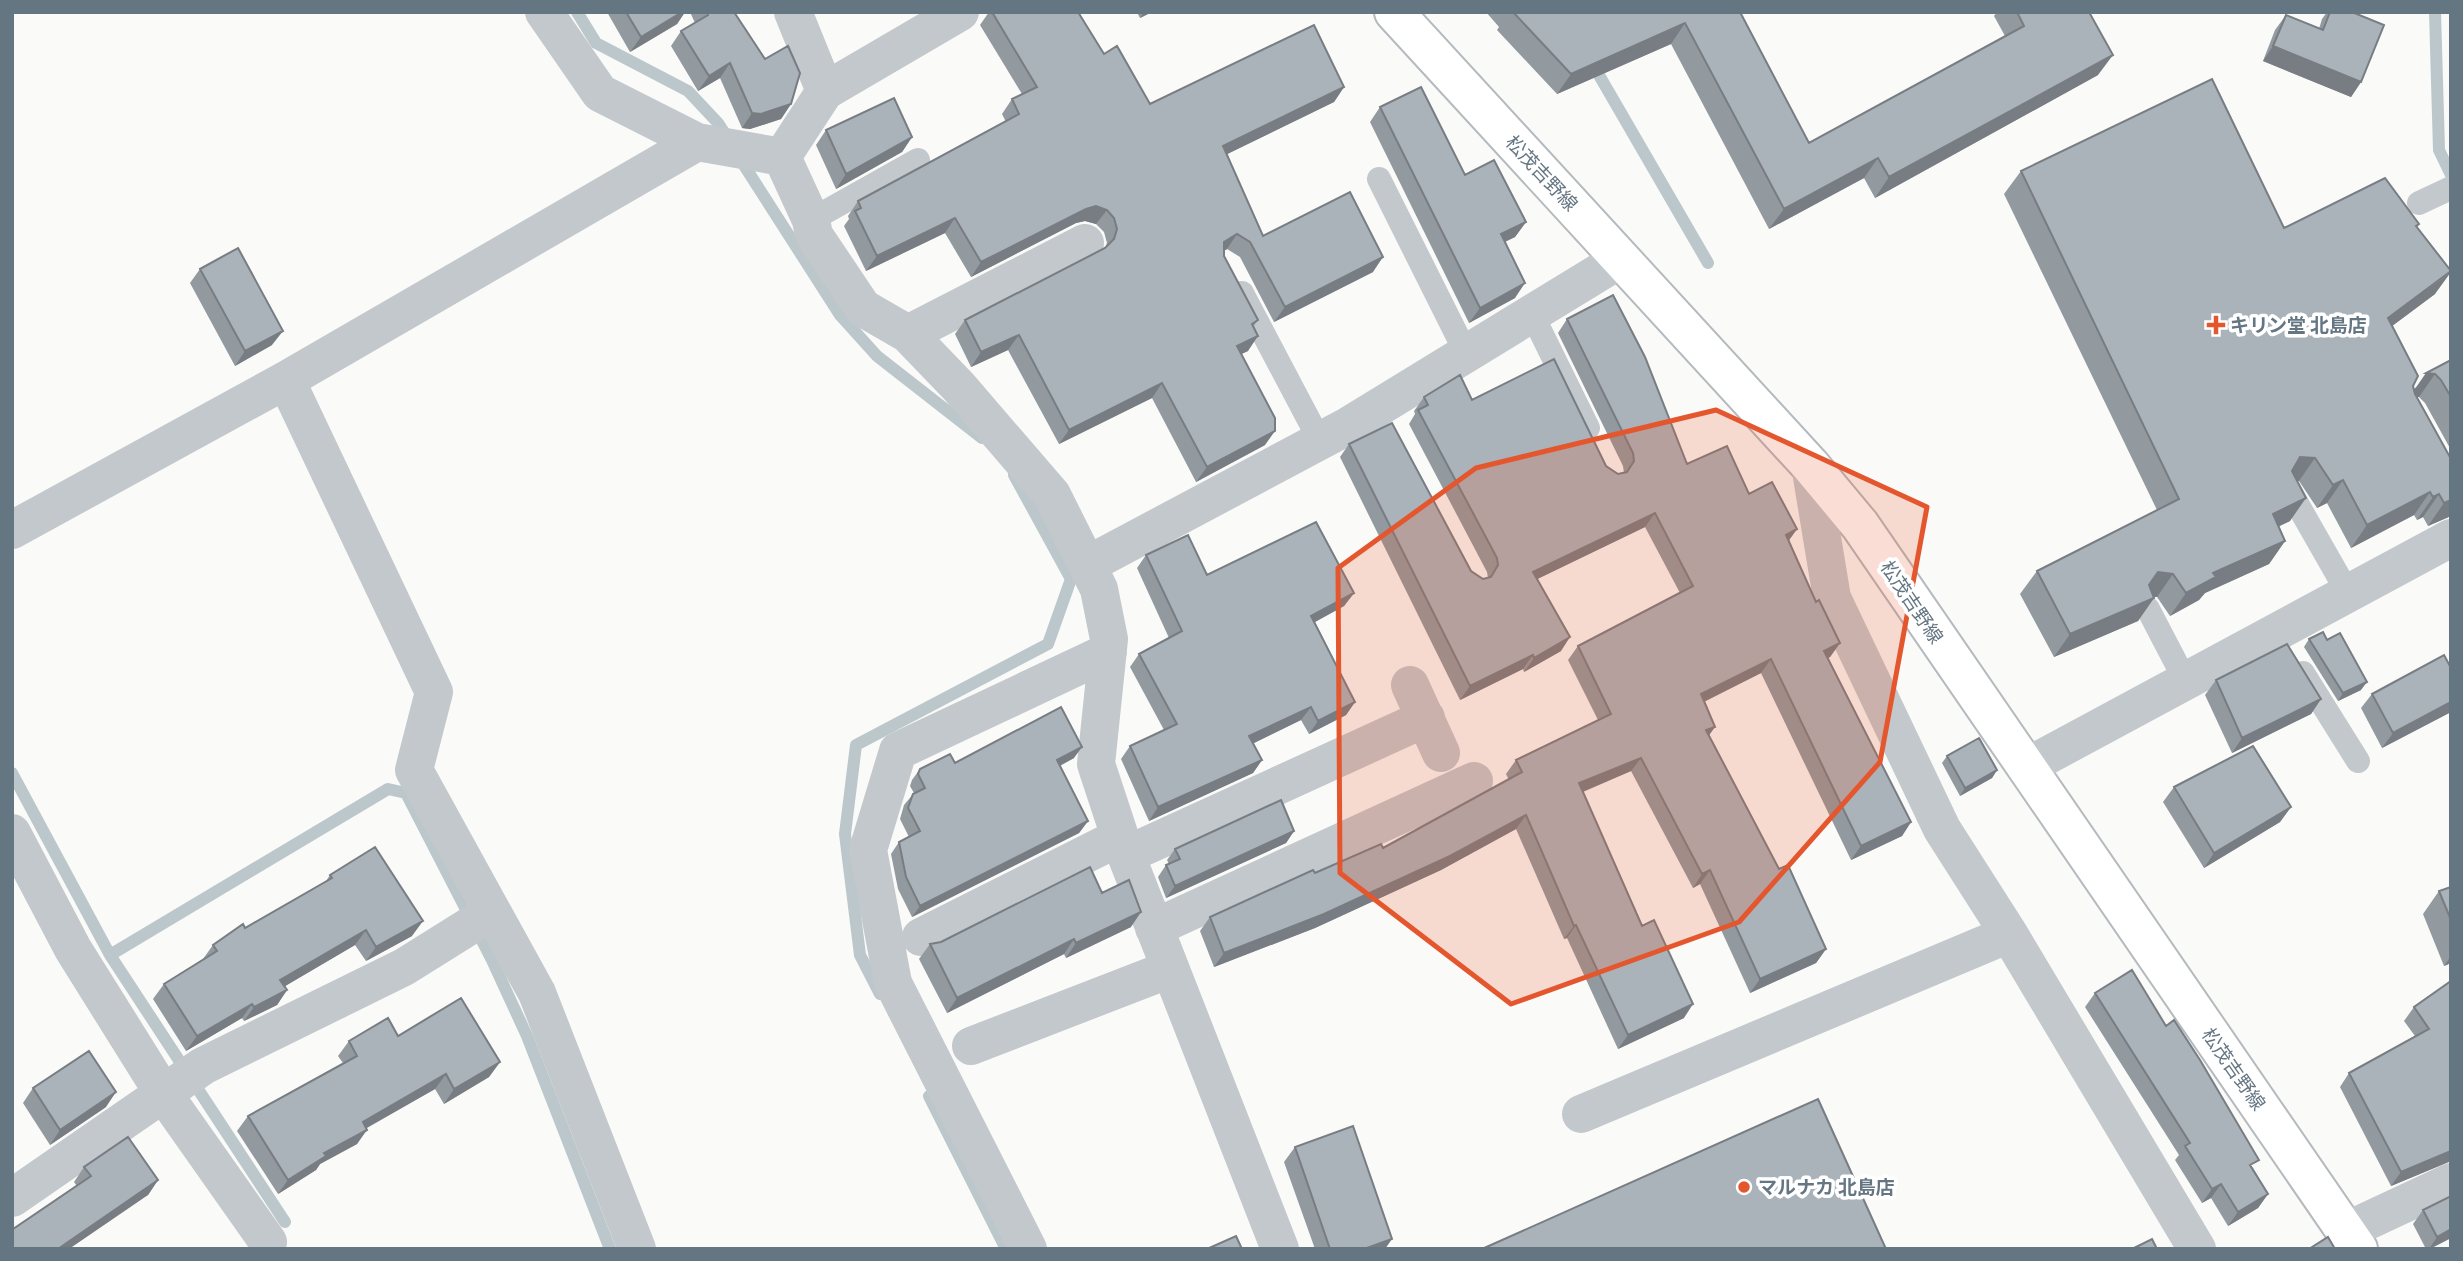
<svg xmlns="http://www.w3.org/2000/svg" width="2463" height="1261" font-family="Barlow,'Noto Sans JP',sans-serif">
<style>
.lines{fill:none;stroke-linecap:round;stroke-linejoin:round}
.stream{stroke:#bbc7cb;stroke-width:12}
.primary-casing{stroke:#b5babe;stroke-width:42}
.service{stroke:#c3c8cc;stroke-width:24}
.minor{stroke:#c3c8cc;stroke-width:38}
.primary{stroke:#fff;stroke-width:38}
.wall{fill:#929a9f}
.shaded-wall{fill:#777d82}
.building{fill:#aab3b9;stroke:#777d82;stroke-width:2}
.marked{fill:#e4572e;fill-opacity:0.2;stroke:#e4572e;stroke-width:5;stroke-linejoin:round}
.poi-dot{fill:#e4572e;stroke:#fff;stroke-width:2.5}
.labels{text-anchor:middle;stroke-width:7;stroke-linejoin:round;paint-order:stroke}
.street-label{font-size:19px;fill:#657683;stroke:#fff}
.poi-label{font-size:19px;font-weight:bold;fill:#657683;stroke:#fff;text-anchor:start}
</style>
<rect width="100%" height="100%" fill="#fafaf8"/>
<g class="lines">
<path class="stream" d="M577,12L596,43L688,91L718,123L729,140
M2435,12L2439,150L2451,175
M1592,63L1708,263
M740,159L840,315L877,356L982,438
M12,773L110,955L285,1222
M110,955L388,789L406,793L492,960L527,1036L610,1249
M880,994L860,955L845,834L856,745L1048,644L1071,579L1014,475
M929,1096L1006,1249"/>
<defs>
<path id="primary" d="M1394,12L1810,465L1860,525L2358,1249"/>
</defs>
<use href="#primary" class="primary-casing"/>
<path class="service" d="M1379,179L1466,353
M2419,203L2451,188
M811,220L918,160
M1242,293L1320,441
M1531,312L1588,428
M2291,493L2348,593
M2148,609L2185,680
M2303,673L2358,761"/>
<path class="minor" d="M544,12L600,93L697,142L782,157
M793,12L825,91
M782,157L811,220L814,235L863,308L908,334L959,387L1052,495L1099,589L1109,639L1096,764L1126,855L1280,1249
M782,157L825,91L960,12
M908,334L1085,243
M286,380L434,692L414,770L537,993L637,1249
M1810,465L1832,598L1942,829L2009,934L2197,1249
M12,530L286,380L697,142
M1087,565L1348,426L1621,259
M1410,685L1441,753
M2026,767L2451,538
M12,833L73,949L163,1093L268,1242
M1126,855L1426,718
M1154,928L1474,781
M921,937L1120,837
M971,1046L1170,969
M1581,1114L2009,934
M12,1198L203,1066L404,967L492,912
M2346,1231L2451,1182
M1028,1249L893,983L868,850L898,751L1108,652"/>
<use href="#primary" class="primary"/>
</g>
<path class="wall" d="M607,12H685L677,24L630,52Z
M690,12H734L791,104L781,119L750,129L742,128L720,78L698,91L671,46L681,31L695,23Z
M989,12H1078L1104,54L1150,104L1344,87L1334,102L1227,154L1263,236L1373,272L1274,322L1240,257L1227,249L1224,251V256L1258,320L1253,327L1248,351L1241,354L1265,445L1196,482L1152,398L1059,444L1008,350L971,367L955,334L965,320L1105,248L1107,243L1104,232L1096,224L1085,221L1076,223L971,277L945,233L866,271L844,226L849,219L848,216L858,201L1006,122L1002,114L1012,99L1022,94L980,25Z
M1137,12H1152L1140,18Z
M1486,12H1740L1809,143L2005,36L1994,16L1997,12H2089L2098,75L1875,198L1864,178L1769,229L1671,44L1557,94L1497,30L1499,27Z
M2327,12H2352L2361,82L2351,97L2263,61L2275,30L2286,15L2319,29L2322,19Z
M1380,107L1526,222L1515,237L1505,242L1515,298L1469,323L1370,122Z
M826,130L912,137L902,152L836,189L816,145Z
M2021,171L2284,228L2419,224L2417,228L2435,294L2392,326L2414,389L2451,360V450L2425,403L2419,397H2417L2451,459V516L2428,526L2423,517L2417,520L2414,515L2351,548L2327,503L2317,508L2299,481L2297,480L2290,521L2279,526L2285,541L2269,564L2205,593L2199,600L2170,616L2157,597H2153L2154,598L2138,621L2054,657L2020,594L2037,571L2157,510L2004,194Z
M200,269L272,345L235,366L190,283Z
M1567,319L1687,464L1749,494L1797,529L1789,540L1816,602L1840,643L1830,657L1828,658L1911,822L1902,836L1851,860L1761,673L1704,702L1709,735L1779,869L1826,949L1816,963L1750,993L1700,884L1693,888L1631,771L1583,792L1684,1018L1618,1049L1567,938L1564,939L1516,829L1441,870L1315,928L1214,967L1200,931L1210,917L1315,873L1383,848L1509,780L1506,774L1516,760L1598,720L1568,660L1578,646L1680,593L1645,527L1537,579L1561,651L1524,672L1523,669L1460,700L1340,457L1349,444L1471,571L1483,579L1488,578L1487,572L1409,424L1415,414L1414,411L1424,397L1472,400L1606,466L1618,474L1624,473L1623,466L1558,333Z
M1146,555L1207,575L1354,593L1344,606L1315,622L1355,702L1346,715L1309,734L1301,720L1253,743L1262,760L1253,773L1149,821L1121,759L1130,746L1164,730L1130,667L1139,654L1169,638L1137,568Z
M2309,639L2327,640L2361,690L2338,701L2304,647Z
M2451,668V712L2382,748L2361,708L2372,694Z
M2216,680L2321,699L2311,714L2232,753L2205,695Z
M1947,756L1997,770L1992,778L1960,796L1942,763Z
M1074,758L1060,766L1088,821L1079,833L912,917L898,889L891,854L899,842L909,837L900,819L904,805L914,793L910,786L912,780L920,769L955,763Z
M2174,787L2291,807L2280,822L2204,868L2163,802Z
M1294,831L1286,843L1166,898L1158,877L1166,865L1169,864L1167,860L1175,849Z
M330,875L412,936L366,961L355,945L285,986L287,990L277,1005L244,1021L242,1018L186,1051L153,999L164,984L203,959L213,945L245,928L326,881Z
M2451,887V963L2444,966L2423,914L2439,891Z
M1102,893L1131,927L1066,958L1064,954L947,1013L919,959L930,944L941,942Z
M2451,981V1161L2391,1186L2340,1087L2349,1073L2415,1036L2404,1021L2414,1007Z
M2095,993L2253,1168L2268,1194L2258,1208L2228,1226L2211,1198L2202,1203L2175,1160L2179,1155L2085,1007Z
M398,1036L500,1062L489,1077L444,1104L435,1089L367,1128L357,1144L320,1164L316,1170L278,1194L237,1131L248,1116L343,1063L338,1056L349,1041Z
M33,1088L106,1107L50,1145L23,1103Z
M1295,1147L1385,1249H1315L1284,1162Z
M84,1167L158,1180L148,1195L13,1229L77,1186L74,1182Z
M2423,1210L2451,1238L2430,1249H2426L2413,1224Z"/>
<path class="shaded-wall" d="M682,12H685L677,24L630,52L641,37Z
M1144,12H1152L1140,18Z
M1685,23L1671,44L1557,94L1571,74Z
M2273,46L2361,82L2351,97L2263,61Z
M2113,55L2098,75L1875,198L1889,177Z
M730,63L720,78L698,91L709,76Z
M1344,87L1334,102L1213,161L1223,146Z
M791,104L781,119L750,129L742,128L752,113Z
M912,137L902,152L836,189L846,174Z
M1878,158L1864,178L1769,229L1784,209Z
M1096,206L1107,210L1096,224L1085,221L1076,223L971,277L981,262L1086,209Z
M955,218L945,233L866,271L877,256Z
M1526,222L1515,237L1491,248L1501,234Z
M1237,234L1227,249L1214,257L1224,242Z
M1383,257L1373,272L1274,322L1285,307Z
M2451,272L2435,294L2372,341L2388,318Z
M1525,283L1515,298L1469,323L1480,308Z
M283,331L272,345L235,366L245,351Z
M1019,335L1008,350L971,367L981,352Z
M1258,336L1248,351L1227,361L1237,346Z
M2426,373L2435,374L2419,397L2410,396Z
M1162,383L1152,398L1059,444L1069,430Z
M1275,431L1265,445L1196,482L1207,467Z
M2300,457L2315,458L2299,481L2284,480Z
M2343,480L2327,503L2317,508L2333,485Z
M2430,492L2414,515L2351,548L2367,525Z
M2439,494L2423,517L2417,520L2433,497Z
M2306,498L2290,521L2257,537L2273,514Z
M2451,500V516L2428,526L2444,503Z
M1655,513L1645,527L1523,586L1533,572Z
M1797,529L1787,543L1786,535Z
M2285,541L2269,564L2205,593L2199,600L2170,616L2186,593L2213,573Z
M2158,572L2173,574L2157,597L2142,596Z
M1354,593L1344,606L1302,629L1311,616Z
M2154,598L2138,621L2054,657L2070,634Z
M1570,637L1561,651L1524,672L1534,658Z
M1840,643L1830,657L1815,664L1824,651Z
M1533,655L1523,669L1460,700L1470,686Z
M1771,659L1761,673L1691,708L1701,694Z
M2367,682L2361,690L2338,701L2343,693Z
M2321,699L2311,714L2232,753L2242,738Z
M1355,702L1346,715L1309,734L1318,721Z
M2451,702V712L2382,748L2393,733Z
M1311,707L1301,720L1240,750L1249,736Z
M1715,727L1705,741L1706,730Z
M1082,747L1074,758L1049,771L1057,760Z
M1641,758L1631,771L1570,797L1579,783Z
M1262,760L1253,773L1149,821L1158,807Z
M1997,770L1992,778L1960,796L1965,788Z
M2291,807L2280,822L2204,868L2214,853Z
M1526,815L1516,829L1441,870L1315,928L1214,967L1224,953Z
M1088,821L1079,833L912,917L920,906Z
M1911,822L1902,836L1851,860L1861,846Z
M1294,831L1286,843L1166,898L1175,886Z
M1710,870L1700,884L1693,888L1702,874Z
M1141,912L1131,927L1066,958L1076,943Z
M423,921L412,936L366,961L376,947Z
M1576,925L1567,938L1564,939L1574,926Z
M366,930L355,945L270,995L280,980Z
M1074,939L1064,954L947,1013L957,998Z
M1826,949L1816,963L1750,993L1760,979Z
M2451,956V963L2444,966Z
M287,990L277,1005L244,1021L254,1007Z
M252,1004L242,1018L186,1051L197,1036Z
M1693,1004L1684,1018L1618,1049L1628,1035Z
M500,1062L489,1077L444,1104L454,1089Z
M446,1074L435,1089L352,1136L363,1122Z
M116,1092L106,1107L50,1145L60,1130Z
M367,1130L357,1144L320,1164L316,1170L278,1194L288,1180L324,1153Z
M2451,1151V1161L2391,1186L2401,1172Z
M158,1180L148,1195L69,1249H60L61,1247Z
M2221,1184L2211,1198L2202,1203L2212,1189Z
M2268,1194L2258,1208L2228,1226L2238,1212Z
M2451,1229V1238L2429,1249L2437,1237Z
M1392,1239L1385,1249H1364Z"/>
<path class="building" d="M626,12H682L641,37Z
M707,12H734L765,59L788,46L800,73L791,104L761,114L752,113L730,63L709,76L681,31L708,15Z
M992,12H1078L1104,54L1117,46L1150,104L1314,25L1344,87L1223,146L1263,236L1350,192L1383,257L1285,307L1250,242L1237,234L1224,242V256L1258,320L1252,324L1258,336L1237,346L1275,418V431L1207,467L1162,383L1069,430L1019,335L981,352L965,320L1105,248L1114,239L1117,229L1114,218L1107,210L1096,206L1086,209L981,262L955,218L877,256L855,211L861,208L858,201L1019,114L1012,99L1037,87Z
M1513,12H1740L1809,143L2024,26L2017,12H2089L2113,55L1889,177L1878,158L1784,209L1685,23L1571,74Z
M2330,12H2352L2384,25L2361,82L2273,46L2286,15L2323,30Z
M2212,79L2284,228L2385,178L2419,224L2416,226L2451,271L2388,318L2418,376L2413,386L2415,394L2451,459V500L2444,503L2439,494L2433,497L2430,492L2367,525L2343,480L2333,485L2315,458L2300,457L2292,471L2306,498L2273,514L2285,541L2213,573L2216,577L2186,593L2173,574L2158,572L2149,585L2154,598L2070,634L2037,571L2179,499L2021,171Z
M1421,87L1465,175L1494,160L1526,222L1501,234L1525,283L1480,308L1380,107Z
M894,98L912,137L846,174L826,130Z
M238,248L283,331L245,351L200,269Z
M1613,295L1645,357L1687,464L1727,446L1749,494L1772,482L1797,529L1786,535L1816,602L1819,600L1840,643L1824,651L1911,822L1861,846L1771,659L1701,694L1715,727L1706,730L1779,869L1788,865L1826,949L1760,979L1710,870L1702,874L1641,758L1579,783L1642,926L1654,920L1693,1004L1628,1035L1576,925L1574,926L1526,815L1450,856L1324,914L1224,953L1210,917L1313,870L1315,873L1381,844L1383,848L1522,772L1516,760L1611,714L1578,646L1693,586L1655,513L1533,572L1570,637L1534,658L1533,655L1470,686L1349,444L1392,423L1471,571L1483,579L1491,577L1498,565L1497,558L1418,410L1428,405L1424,397L1460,375L1472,400L1554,359L1606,466L1618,474L1627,472L1634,461L1633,453L1567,319Z
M2451,360V397L2441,380L2435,374L2426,373Z
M1316,522L1354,593L1311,616L1355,702L1318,721L1311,707L1249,736L1262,760L1158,807L1130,746L1177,724L1139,654L1182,631L1146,555L1188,535L1207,575Z
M2323,632L2327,640L2340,633L2367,682L2343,693L2309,639Z
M2287,644L2321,699L2242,738L2216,680Z
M2444,655L2451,668V702L2393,733L2372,694Z
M1061,707L1082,747L1057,760L1088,821L920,906L906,877L899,842L920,831L908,808L913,794L925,788L918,774L920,769L950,754L955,763Z
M1979,738L1997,770L1965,788L1947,756Z
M2253,746L2291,807L2214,853L2174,787Z
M1281,800L1294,831L1175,886L1166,865L1180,859L1175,849Z
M375,847L423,921L376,947L366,930L280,980L287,990L254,1007L252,1004L197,1036L164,984L217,951L213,945L243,924L245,928L332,878L330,875Z
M1090,867L1102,893L1129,880L1141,912L1076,943L1074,939L957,998L930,944L941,942Z
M2451,887V920L2439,891Z
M2132,970L2166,1026L2174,1020L2200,1060L2259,1160L2250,1165L2268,1194L2238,1212L2221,1184L2212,1189L2185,1146L2190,1143L2095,993Z
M2451,981V1151L2401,1172L2349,1073L2429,1029L2414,1007Z
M461,998L500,1062L454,1089L446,1074L363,1122L367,1130L324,1153L326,1156L288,1180L248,1116L357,1056L349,1041L388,1018L398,1036Z
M89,1051L116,1092L60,1130L33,1088Z
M1818,1099L1886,1249H1482Z
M1353,1126L1392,1239L1364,1249H1330L1295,1147Z
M128,1137L158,1180L61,1247L63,1249H12V1227L13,1229L91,1176L84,1167Z
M2451,1196V1229L2437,1237L2423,1210Z
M1236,1236L1242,1249H1207Z
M2328,1237L2335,1249H2309Z
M2152,1239L2157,1249H2132Z"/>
<path class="marked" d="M1716,410L1927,507L1880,762L1739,922L1511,1004L1340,873L1338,568L1476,468Z"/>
<g class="poi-dot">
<path d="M2212.5 314.5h7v7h7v7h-7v7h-7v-7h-7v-7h7z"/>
<circle cx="1744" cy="1187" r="7"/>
</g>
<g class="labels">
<g class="street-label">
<text transform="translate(1542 173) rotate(47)" y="7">松茂吉野線</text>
<text transform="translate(1912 602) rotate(56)" y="7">松茂吉野線</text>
<text transform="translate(2234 1069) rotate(55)" y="7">松茂吉野線</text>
</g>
<g class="poi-label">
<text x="2230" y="332">キリン堂 北島店</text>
<text x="1758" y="1194">マルナカ 北島店</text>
</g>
</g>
<rect width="2463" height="1261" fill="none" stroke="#657683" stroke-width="28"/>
</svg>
